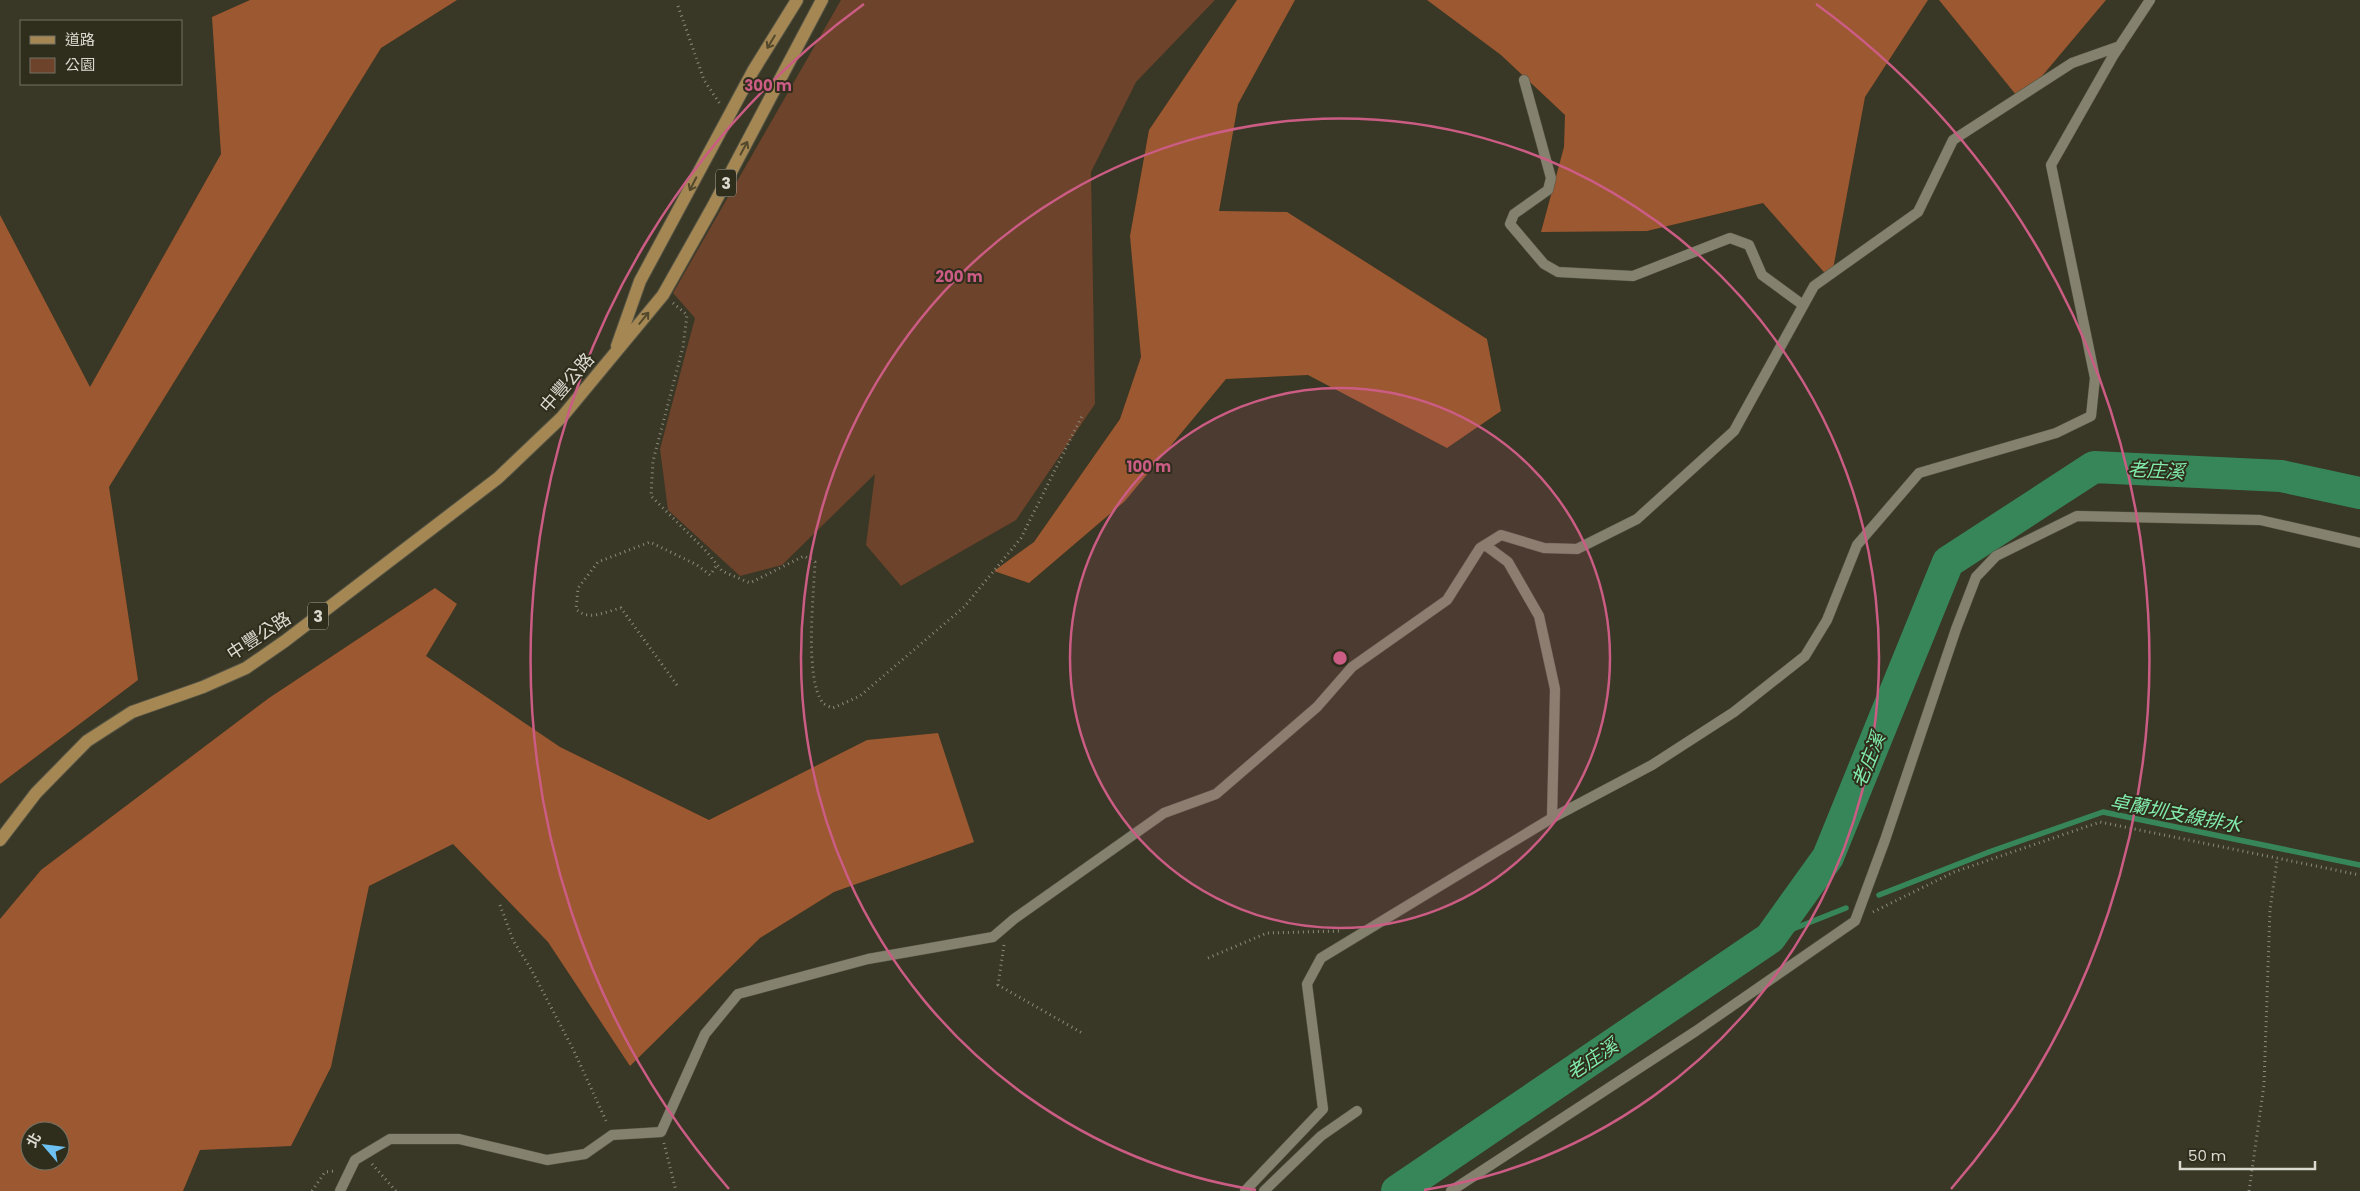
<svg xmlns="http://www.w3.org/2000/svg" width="2360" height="1191" font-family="Poppins,'Noto Sans TC',sans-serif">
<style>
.green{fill:#6d432b}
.forest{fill:#9c5830;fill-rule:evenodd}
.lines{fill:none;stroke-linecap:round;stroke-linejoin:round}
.stream{stroke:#378659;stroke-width:5.5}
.river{stroke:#378659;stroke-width:32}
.service-casing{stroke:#545344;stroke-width:11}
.primary-casing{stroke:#545344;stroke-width:14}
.path{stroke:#8c8b7d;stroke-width:3;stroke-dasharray:1 4;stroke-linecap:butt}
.service{stroke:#84826e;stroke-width:10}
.primary{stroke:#a48753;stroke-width:12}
.oneway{stroke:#52482c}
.ring{fill:none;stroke:#cb5c84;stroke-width:2.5}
.labels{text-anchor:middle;stroke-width:4;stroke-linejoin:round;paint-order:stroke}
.shield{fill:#2f2d1c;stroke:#a7a69a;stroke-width:1}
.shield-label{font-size:16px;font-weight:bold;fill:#dbdad0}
.street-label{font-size:18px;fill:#dbdad0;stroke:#2f2d1c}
.water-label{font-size:19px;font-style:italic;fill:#81ecab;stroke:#2f2d1c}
.centre{fill:#cb5c84;stroke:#2f2d1c;stroke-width:2.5}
.ring-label{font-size:15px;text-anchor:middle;font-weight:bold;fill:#cb5c84;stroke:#2f2d1c;stroke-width:4;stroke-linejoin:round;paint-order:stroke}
</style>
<rect width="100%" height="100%" fill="#393725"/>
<path class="green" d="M841,0H1215L1136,82L1091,172L1095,404L1016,520L901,586L866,545L875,474L782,565L740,576L668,510L660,449L695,318L673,293Z"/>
<path class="forest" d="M250,0H457L381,48L109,487L138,680L0,784V215L90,387L221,154L212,17Z
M1237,0H1295L1238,104L1219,211L1287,212L1487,339L1501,411L1447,448L1308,375L1226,379L1125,501L1029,583L994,571L1034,542L1120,419L1141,357L1130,236L1149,130Z
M1427,0H1928L1865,97L1831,280L1763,203L1647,231L1541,232L1564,147L1565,115L1501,55Z
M1939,0H2106L2021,101Z
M435,588L457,604L426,656L560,747L709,820L867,740L938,733L974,842L834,892L760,938L630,1066L548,942L453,844L369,886L331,1067L291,1146L200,1150L183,1191H0V919L41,870L269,698ZM30,1131H60V1161H30Z"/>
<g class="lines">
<path class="stream" d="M1879,895L1989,852L2103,812L2360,865
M1770,938L1846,908"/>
<path class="river" d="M1397,1191L1770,938L1828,857L1948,562L2094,467L2281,476L2360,493"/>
<defs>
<path id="service" d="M1524,80L1551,178L1548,190L1514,214L1510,224L1544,264L1558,272L1633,276L1730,238L1749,245L1762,275L1803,305
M1485,545L1508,562L1539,616L1555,689L1552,818
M340,1191L355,1160L390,1139H459L547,1160L585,1154L612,1135L661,1132L705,1034L738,994L868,959L993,937L1014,919L1164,813L1216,794L1317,707L1352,667L1447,600L1480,548L1501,535L1544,548L1577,549L1637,519L1734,431L1814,286L1918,212L1953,140L2072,63L2120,46
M1245,1191L1323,1109L1307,984L1321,958L1552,818L1652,765L1734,712L1805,656L1827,620L1857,545L1919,473L2056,433L2091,416L2095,378L2051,165L2113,56L2150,0
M1264,1191L1321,1136L1357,1111
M1451,1191L1696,1031L1855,921L1885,840L1956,629L1976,577L1996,556L2077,516L2260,520L2360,543"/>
<path id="primary" d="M617,346L640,281L753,71L797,0
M0,840L36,793L87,741L132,712L203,687L246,668L285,641L498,478L562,417L663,295L712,208L822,0"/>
</defs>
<use href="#service" class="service-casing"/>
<use href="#primary" class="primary-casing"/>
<path class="path" d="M678,6L704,80L720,104
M673,303L687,315L683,347L653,461L651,496L707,552L722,571L750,583L804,556L815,562C814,593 804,679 823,703C825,705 830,707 833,708L860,696L964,607L1021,538L1082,416
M677,685L621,608C606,611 589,622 576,609L578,588L598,562L650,542L697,565L710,575L717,565
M500,905L513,940L531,969L574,1051L607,1123
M1873,912L1954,872L2100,822L2360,875
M1004,945L998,985L1084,1034
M1208,958L1267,933L1339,931
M664,1143L676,1191
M372,1164L396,1191
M312,1191L325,1172L334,1171
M2249,1191L2264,1085L2270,910L2277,860"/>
<use href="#service" class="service"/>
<use href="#primary" class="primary"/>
</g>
<defs><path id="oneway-shaft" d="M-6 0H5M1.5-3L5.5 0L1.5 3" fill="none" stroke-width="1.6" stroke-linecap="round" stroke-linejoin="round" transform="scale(1.25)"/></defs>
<g class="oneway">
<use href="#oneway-shaft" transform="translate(771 42) rotate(121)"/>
<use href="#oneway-shaft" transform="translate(744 148) rotate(-62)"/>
<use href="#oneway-shaft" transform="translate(693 184) rotate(117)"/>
<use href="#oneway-shaft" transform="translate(644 318) rotate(-51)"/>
</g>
<circle cx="1340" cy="658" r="270" fill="#cb5c84" fill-opacity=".12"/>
<g class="ring">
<circle cx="1340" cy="658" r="270"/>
<path d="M1256 1190A539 539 0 1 1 1424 1190"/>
<path d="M729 1189A809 809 0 0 1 864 4M1816 4A809 809 0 0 1 1951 1189"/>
</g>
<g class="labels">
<g class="shield">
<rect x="716" y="169.5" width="20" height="27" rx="4"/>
<rect x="308" y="602.5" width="20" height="27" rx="4"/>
</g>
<g class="shield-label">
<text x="726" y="189">3</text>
<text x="318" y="622">3</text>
</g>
<g class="street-label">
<text transform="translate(567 383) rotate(-49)" y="6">中豐公路</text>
<text transform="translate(259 636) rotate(-33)" y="6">中豐公路</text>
</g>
<g class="water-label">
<text transform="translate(2156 470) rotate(3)" y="7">老庄溪</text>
<text transform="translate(1868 760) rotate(-68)" y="7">老庄溪</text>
<text transform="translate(2176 813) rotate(11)" y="7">卓蘭圳支線排水</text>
<text transform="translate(1592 1059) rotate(-34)" y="7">老庄溪</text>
</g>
</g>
<circle cx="1340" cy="658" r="8" class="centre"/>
<g class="ring-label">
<text x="768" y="91">300 m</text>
<text x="959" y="282">200 m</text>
<text x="1149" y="472">100 m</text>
</g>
<rect x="20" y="20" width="162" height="65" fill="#2f2d1c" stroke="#747264"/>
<rect x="30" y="36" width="25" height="8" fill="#a48753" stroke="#747264"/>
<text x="65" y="45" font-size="15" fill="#dbdad0">道路</text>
<rect x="30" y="58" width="25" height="15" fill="#6d432b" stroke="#747264"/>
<text x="65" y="70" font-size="15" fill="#dbdad0">公園</text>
<g transform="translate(45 1146) rotate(298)"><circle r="24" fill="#2f2d1c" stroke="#747264"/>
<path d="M0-4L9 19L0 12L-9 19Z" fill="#6dc2f3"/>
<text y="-8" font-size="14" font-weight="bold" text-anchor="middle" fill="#dbdad0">北</text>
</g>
<path d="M2180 1161v8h135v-8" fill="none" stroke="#dbdad0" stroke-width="2.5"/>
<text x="2188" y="1161" font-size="15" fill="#dbdad0" stroke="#2f2d1c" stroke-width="4" paint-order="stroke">50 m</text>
</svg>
